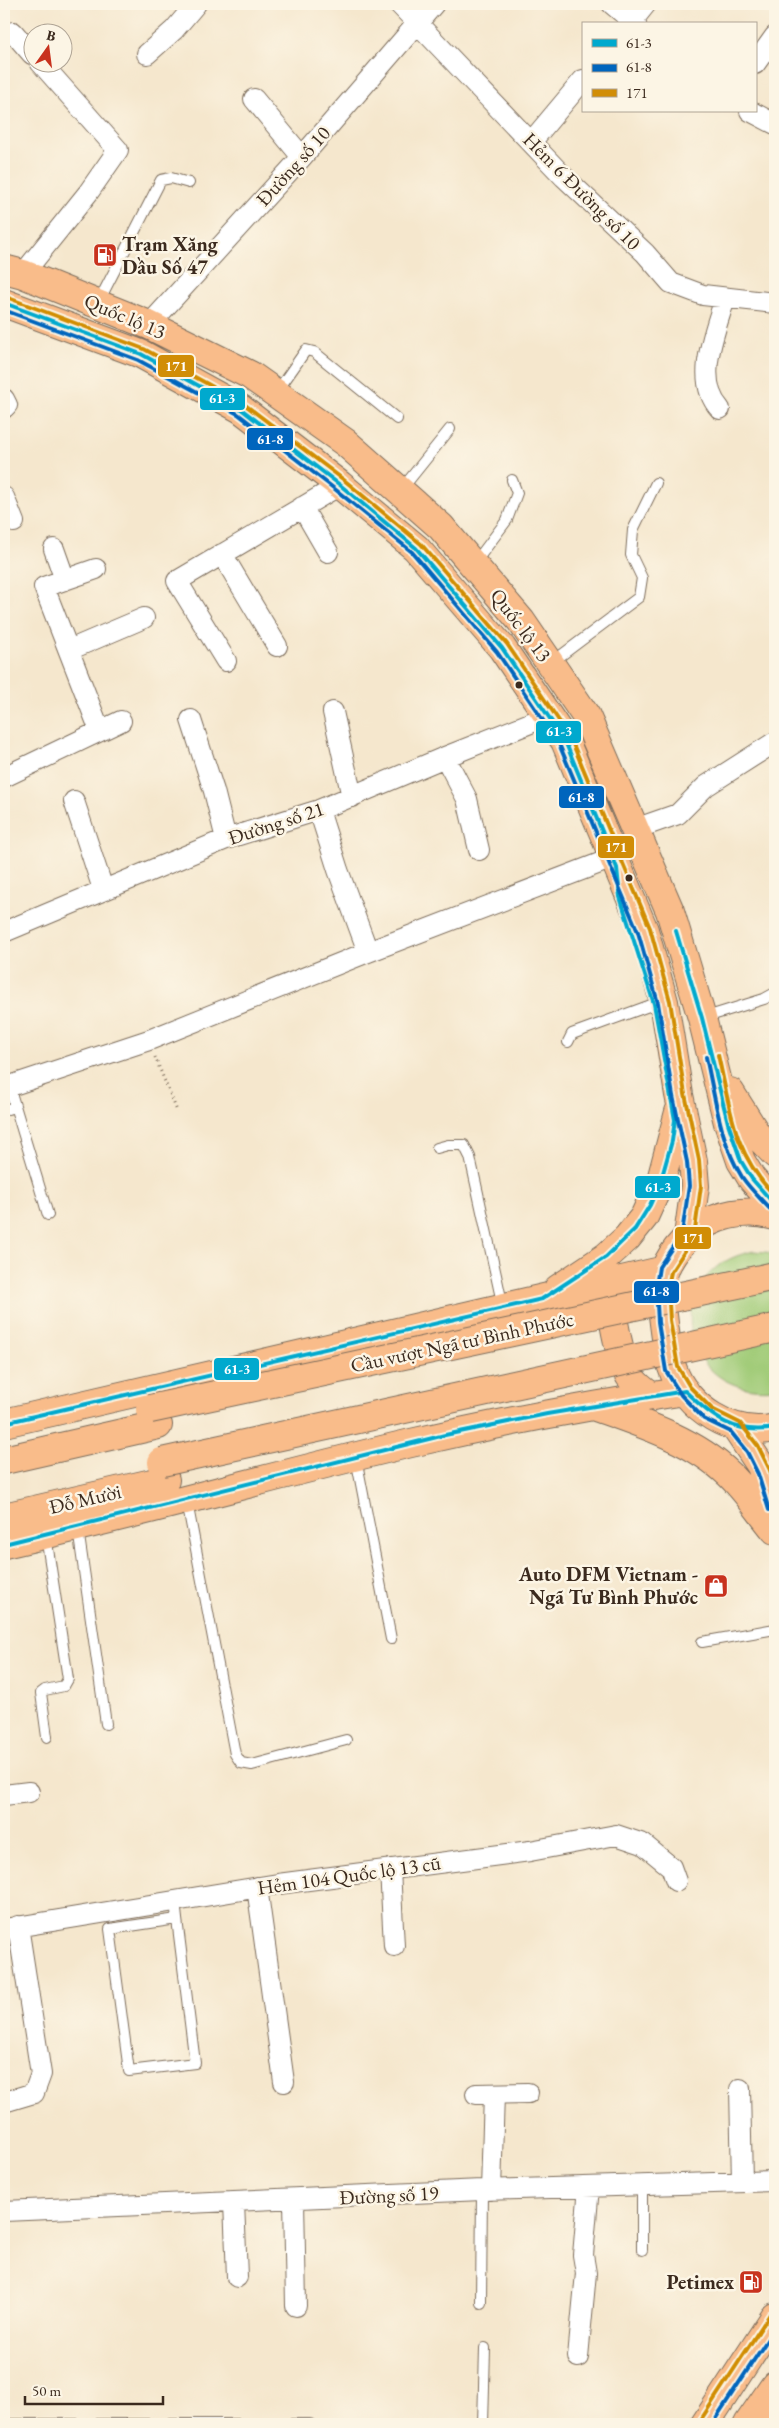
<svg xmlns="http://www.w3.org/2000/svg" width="779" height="2428" font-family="'EB Garamond',serif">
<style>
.green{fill:#a2cc79;stroke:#6e7b4c}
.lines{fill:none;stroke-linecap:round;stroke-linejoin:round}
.lane-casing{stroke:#7c6c5b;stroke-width:12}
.street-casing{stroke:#7c6c5b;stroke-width:22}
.highway-casing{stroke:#7c6c5b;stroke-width:30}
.path{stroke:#7c6c5b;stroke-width:3;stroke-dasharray:1 4;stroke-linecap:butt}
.lane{stroke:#fff;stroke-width:10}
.street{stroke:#fff;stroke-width:20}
.highway{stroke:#f9bc8a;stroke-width:28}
.highway-bridge-casing{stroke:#7c6c5b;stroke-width:30;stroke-linecap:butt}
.highway-bridge{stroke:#f9bc8a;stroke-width:28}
.bus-1-casing{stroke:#fcf5e5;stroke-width:8}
.bus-2-casing{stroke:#fcf5e5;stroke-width:8}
.bus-3-casing{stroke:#fcf5e5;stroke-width:8}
.bus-1{stroke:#00a9ce;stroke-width:4}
.bus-2{stroke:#0065bd;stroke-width:4}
.bus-3{stroke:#d18d06;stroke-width:4}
.bus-dot{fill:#3b2a1e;stroke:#fcf5e5;stroke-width:2}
.labels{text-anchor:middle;stroke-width:5;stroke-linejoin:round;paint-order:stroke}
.street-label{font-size:20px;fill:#3b2a1e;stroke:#fcf5e5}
.poi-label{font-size:20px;font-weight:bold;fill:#3b2a1e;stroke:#fcf5e5;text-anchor:end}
.line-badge{stroke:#fcf5e5;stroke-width:2}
.badge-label{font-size:14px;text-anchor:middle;font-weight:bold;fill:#fff}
</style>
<rect width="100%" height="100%" fill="#fcf5e5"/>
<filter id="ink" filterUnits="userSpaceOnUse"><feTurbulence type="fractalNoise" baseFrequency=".02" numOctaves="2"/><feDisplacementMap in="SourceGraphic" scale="10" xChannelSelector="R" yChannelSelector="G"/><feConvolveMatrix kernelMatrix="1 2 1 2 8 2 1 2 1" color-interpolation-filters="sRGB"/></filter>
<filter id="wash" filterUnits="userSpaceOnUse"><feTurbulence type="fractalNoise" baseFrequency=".0096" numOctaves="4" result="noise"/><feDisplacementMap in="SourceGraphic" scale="20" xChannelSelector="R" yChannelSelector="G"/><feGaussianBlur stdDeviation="1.12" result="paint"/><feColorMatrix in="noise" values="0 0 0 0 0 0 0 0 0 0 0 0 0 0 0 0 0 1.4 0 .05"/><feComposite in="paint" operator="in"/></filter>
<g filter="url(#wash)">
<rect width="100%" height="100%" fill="#f5e7cd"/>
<path class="green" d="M754,1251L775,1253V1389C677,1400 656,1270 754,1251Z"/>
</g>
<g filter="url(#ink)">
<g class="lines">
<defs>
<path id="lane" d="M98,303L161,180L171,178L189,183
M276,393L306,350L314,352L397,419
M401,490L450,429
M474,564L507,520L517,493L512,480
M551,663L639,597L642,578L631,555L633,530L656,483
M703,1018L764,999L775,993
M568,1042L572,1034L654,1004
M9,1086L48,1215
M4,1110L15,1107
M437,1148L448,1145H464L470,1157L503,1307
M356,1458L391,1639
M187,1502L235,1754L241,1763L252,1765L346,1740
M78,1529L106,1724
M46,1536L68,1679L64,1686L45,1690L41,1693L47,1737
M702,1642L775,1629
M175,1901L177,1919L195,2063L129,2071L110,1929L177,1919
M642,2185V2250
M481,2303L482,2190
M4,2424H310
M483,2424L485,2348"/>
<path id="street" d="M399,4L564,177L645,253L671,283L703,295L775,303
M612,4L636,24
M630,24L646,4
M13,32L32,54
M147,54L174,30L196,4
M755,64L775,36
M254,99L302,157
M750,111L775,124
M532,141L583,80
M23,274L88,193L118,150L40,62
M149,325L302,157L434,4
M4,399L7,405L4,408
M720,409C693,380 716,330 725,298
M4,497L14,522
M302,507L328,552
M54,549L65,580
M222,554L277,646
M96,569L44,587L100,731
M69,650L144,618
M226,661L177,581L340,485
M333,712L352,797
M191,720L214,791L226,839
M445,757L467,799L479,850
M4,777L121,721
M74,801L103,889
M319,810L338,870L368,952
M635,829L678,814L706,786L775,742
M4,932L226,839L319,810L445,757L548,716
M4,1088L149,1040L368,952L613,858
M4,1795L29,1792
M390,1869L394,1946
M257,1887L284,2082
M4,1929L278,1884L530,1851L616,1835L643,1844L671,1867L676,1881
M740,2089L742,2182
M476,2094L528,2093
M4,2102L34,2093L41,2074L18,1926
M491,2190L494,2094
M294,2199L296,2306
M234,2202L237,2277
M4,2211L482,2190L775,2181
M578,2357L586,2273L583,2255L589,2187"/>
<path id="highway" d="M4,269L23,274L149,325L250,375L346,443L441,527L521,621L586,716L670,911L702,1018L728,1123L741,1161L752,1179L775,1205
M4,303L141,354L241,409L340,485L416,548L502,648L565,741L644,930L664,1002L679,1095L693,1161L695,1186L688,1236
M730,1092L757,1135L775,1154
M775,1216C753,1210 729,1212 709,1222C690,1232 673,1250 665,1269C660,1283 662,1300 663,1315C665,1332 667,1351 672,1367C685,1408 734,1438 775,1428
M611,1287C609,1305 620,1363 631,1378C636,1385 644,1391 651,1396
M558,1289L606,1257L627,1238L644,1217L661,1180L679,1112
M596,1407C641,1423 694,1440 729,1474C746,1490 760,1512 775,1530
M4,1423L665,1270
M735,1427L761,1466L775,1508
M4,1460L158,1425
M4,1517L165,1480
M4,1544C140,1514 275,1475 411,1443C501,1422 593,1405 685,1391
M705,2424L775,2317
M748,2424L775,2385"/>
</defs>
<use href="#lane" class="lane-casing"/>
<use href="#street" class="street-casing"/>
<use href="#highway" class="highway-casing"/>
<path class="path" d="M155,1057L177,1111"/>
<use href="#lane" class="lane"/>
<use href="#street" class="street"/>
<use href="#highway" class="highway"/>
<defs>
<path id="highway-bridge" d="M150,1409L775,1276
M162,1462L775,1328"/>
</defs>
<use href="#highway-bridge" class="highway-bridge-casing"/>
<use href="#highway-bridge" class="highway-bridge"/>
<defs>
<path id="bus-1" d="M4,303L141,354L241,409L340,485L416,548L502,648L565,741L617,868L620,897L654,1004L675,1120L672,1141L661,1180L650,1205L635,1229L606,1257L542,1299L4,1423
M676,931L702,1018L728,1123L741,1161L752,1179L775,1205
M4,1544L445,1435L547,1414L685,1391C713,1418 734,1435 775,1428"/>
<path id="bus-2" d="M4,310L138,360L238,414L336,490L412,552L497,652L559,744L638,932L658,1003L673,1096L687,1162L689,1186L682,1233L659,1267L656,1286L658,1322L666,1371L681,1395L704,1419L731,1432L747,1452L758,1474L769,1510
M706,1057C715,1097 720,1142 742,1177C750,1189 761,1199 770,1209
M712,2424L775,2328"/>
<path id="bus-3" d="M6,297L144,349L244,404L344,480L421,544L507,644L570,737L650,928L670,1001L685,1094L699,1160L701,1186L694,1237L671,1272L668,1286L670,1320L678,1367L690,1387L712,1409L740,1423L758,1446L770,1470L775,1487
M718,1055C731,1111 733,1153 775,1196
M700,2421L770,2314"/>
</defs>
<use href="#bus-1" class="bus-1-casing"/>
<use href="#bus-2" class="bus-2-casing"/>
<use href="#bus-3" class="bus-3-casing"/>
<use href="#bus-1" class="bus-1"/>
<use href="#bus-2" class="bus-2"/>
<use href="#bus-3" class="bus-3"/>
</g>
</g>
<defs>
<symbol id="fuel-square" viewBox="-11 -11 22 22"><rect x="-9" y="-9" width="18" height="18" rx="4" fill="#c8321e" stroke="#fcf5e5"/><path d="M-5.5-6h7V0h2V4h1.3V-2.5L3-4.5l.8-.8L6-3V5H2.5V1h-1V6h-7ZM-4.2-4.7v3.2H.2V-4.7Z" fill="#fff"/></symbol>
<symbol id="shop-square" viewBox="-11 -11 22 22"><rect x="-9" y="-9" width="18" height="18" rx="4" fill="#c8321e" stroke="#fcf5e5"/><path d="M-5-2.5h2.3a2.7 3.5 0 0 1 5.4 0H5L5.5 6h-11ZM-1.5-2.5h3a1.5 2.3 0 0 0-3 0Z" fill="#fff"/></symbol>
</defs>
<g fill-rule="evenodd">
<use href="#fuel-square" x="91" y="241" width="28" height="28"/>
<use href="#shop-square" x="702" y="1572" width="28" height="28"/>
<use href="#fuel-square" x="737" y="2268" width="28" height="28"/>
</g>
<g class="bus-dot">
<circle cx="519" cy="685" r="4.5"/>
<circle cx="629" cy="878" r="4.5"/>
</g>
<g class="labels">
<g class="street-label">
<text transform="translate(293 166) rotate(-48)" y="7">Đường số 10</text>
<text transform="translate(582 191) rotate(45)" y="7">Hẻm 6 Đường số 10</text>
<text transform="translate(125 316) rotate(23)" y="7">Quốc lộ 13</text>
<text transform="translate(521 625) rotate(53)" y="7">Quốc lộ 13</text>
<text transform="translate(276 823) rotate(-18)" y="7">Đường số 21</text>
<text transform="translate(462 1342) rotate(-12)" y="7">Cầu vượt Ngã tư Bình Phước</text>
<text transform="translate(85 1499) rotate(-13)" y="7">Đỗ Mười</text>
<text transform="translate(349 1875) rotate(-8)" y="7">Hẻm 104 Quốc lộ 13 cũ</text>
<text transform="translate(389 2195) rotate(-3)" y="7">Đường số 19</text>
</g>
<g class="poi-label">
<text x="122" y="251" text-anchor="start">Trạm Xăng<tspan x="122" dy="23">Dầu Số 47</tspan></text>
<text x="698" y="1581">Auto DFM Vietnam -<tspan x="698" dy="23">Ngã Tư Bình Phước</tspan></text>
<text x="734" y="2289">Petimex</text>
</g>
</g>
<g class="line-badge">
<rect x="157" y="354" width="38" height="24" rx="5" fill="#d18d06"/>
<rect x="199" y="387" width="47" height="24" rx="5" fill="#00a9ce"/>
<rect x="246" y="427" width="48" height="24" rx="5" fill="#0065bd"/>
<rect x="535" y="720" width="47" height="24" rx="5" fill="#00a9ce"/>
<rect x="558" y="785" width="47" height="24" rx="5" fill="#0065bd"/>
<rect x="597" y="835" width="38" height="24" rx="5" fill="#d18d06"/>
<rect x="634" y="1175" width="47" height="24" rx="5" fill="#00a9ce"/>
<rect x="674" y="1226" width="38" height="24" rx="5" fill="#d18d06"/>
<rect x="633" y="1280" width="47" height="24" rx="5" fill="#0065bd"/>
<rect x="213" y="1357" width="47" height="24" rx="5" fill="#00a9ce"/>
</g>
<g class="badge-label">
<text x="176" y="371">171</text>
<text x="222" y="403">61-3</text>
<text x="270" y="444">61-8</text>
<text x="559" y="736">61-3</text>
<text x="581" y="802">61-8</text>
<text x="616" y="852">171</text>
<text x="658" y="1192">61-3</text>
<text x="693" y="1243">171</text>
<text x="656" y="1296">61-8</text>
<text x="237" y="1374">61-3</text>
</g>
<rect width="779" height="2428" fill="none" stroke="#fcf5e5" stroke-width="20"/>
<rect x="582" y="22" width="175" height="90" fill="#fcf5e5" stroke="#afa495"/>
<rect x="592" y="39" width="25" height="8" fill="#00a9ce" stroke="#afa495"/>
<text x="626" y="48" font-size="15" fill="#3b2a1e">61-3</text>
<rect x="592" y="64" width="25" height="8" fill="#0065bd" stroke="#afa495"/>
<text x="626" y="72" font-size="15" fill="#3b2a1e">61-8</text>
<rect x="592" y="89" width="25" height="8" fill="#d18d06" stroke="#afa495"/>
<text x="626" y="98" font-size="15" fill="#3b2a1e">171</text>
<g transform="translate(48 48) rotate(14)"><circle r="24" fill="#fcf5e5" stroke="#afa495"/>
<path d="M0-4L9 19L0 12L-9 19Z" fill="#c8321e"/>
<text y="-8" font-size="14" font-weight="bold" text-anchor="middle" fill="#3b2a1e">B</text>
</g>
<path d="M25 2396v8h138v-8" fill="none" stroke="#3b2a1e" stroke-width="2.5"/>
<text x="32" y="2396" font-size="15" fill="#3b2a1e" stroke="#fcf5e5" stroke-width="4" paint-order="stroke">50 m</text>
</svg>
